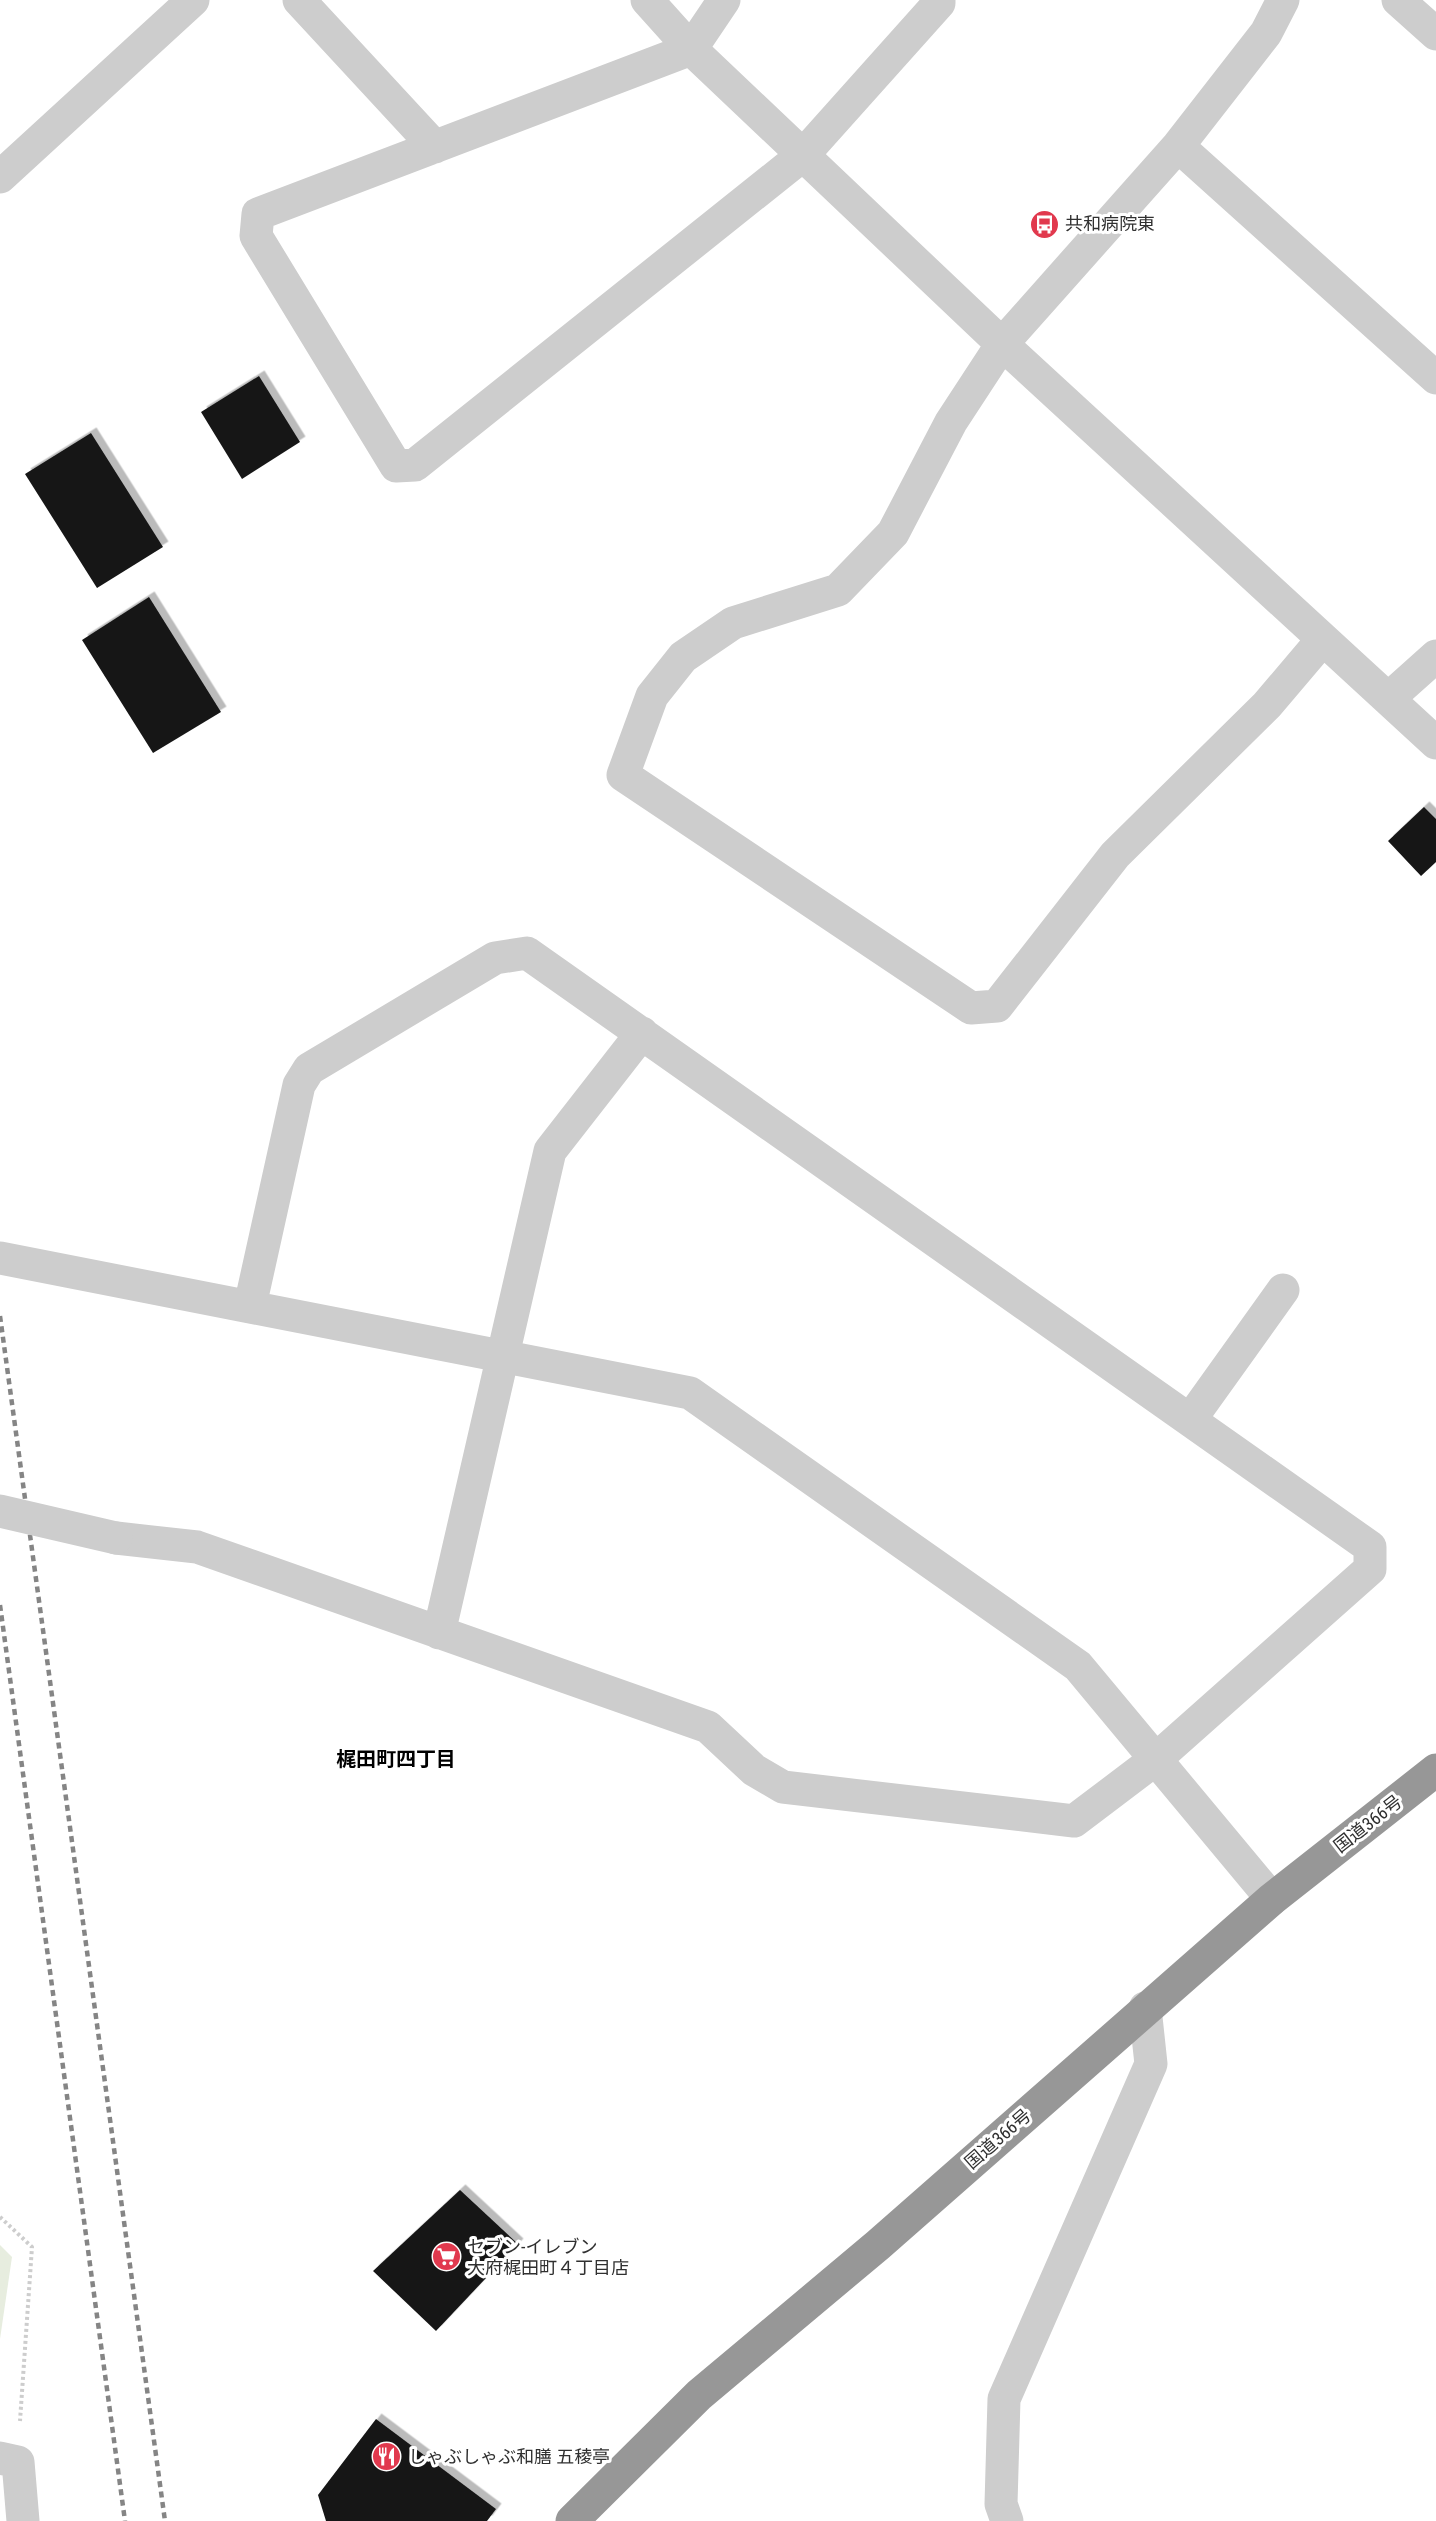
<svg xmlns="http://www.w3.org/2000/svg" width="1436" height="2521" font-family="'Roboto Condensed','Noto Sans JP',sans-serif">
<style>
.green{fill:#e7eddf}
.building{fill:#171717;filter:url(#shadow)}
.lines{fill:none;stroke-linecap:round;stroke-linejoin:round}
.path{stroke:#cdcdcd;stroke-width:4;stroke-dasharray:3 3;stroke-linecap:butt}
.minor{stroke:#cdcdcd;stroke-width:33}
.highway{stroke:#979797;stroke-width:33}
.rail{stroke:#858585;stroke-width:4.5;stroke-dasharray:6 4.5;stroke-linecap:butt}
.minor-bridge{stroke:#cdcdcd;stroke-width:33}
.labels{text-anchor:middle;stroke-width:6;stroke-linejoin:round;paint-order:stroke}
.poi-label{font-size:18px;fill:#303030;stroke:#fff;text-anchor:start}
.street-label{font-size:18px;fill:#303030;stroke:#fff}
.neighbourhood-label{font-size:20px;font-weight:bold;fill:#000;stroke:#fff}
</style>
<defs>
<filter id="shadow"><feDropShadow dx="5.5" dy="-5.5" stdDeviation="0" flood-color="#0004"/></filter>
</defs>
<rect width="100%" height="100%" fill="#fff"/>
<path class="green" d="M0,2245L12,2257L0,2339Z"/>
<path class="building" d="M259,376L300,442L242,479L201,412Z
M91,433L163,547L97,588L25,474Z
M149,597L221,712L153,753L82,640Z
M1424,807L1436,819V862L1421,876L1388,841Z
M460,2190L518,2244L436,2331L373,2271Z
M376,2419L496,2509L487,2521H326L318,2495Z"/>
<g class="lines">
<path class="path" d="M0,2217L32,2247L20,2421"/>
<path class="minor" d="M299,0L435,147
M647,0L691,49L1002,344L1436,743
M724,0L691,49L258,214L256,236L396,466L415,465L803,155L939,3V0
M1283,0L1266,33L1178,146L1002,344L951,422L893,533L838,590L733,623L683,657L652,696L623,775L971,1008L997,1006L1115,855L1267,705L1323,639
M1398,0L1436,34
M1178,146L1436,378
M0,177L193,0
M1388,699L1436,656
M0,1258L690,1393L1078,1666L1272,1899
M1190,1420L1283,1290
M116,1538L197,1547L708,1727L754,1770L783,1787L1074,1821L1156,1759L1370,1569V1547L527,953L495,958L309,1069L299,1085L250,1306
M439,1633L550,1151L642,1033
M0,2458L18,2462L23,2521
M1007,2521L1001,2504L1004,2399L1151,2064L1145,2008"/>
<path class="highway" d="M572,2521L699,2395L878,2245L1272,1899L1436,1770"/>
<path class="rail" d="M0,1316L165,2521
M0,1605L125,2521"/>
<path class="minor-bridge" d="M0,1511L116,1538"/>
</g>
<defs>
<symbol id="bus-disc" viewBox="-11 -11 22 22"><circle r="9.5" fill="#e1394e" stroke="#fff"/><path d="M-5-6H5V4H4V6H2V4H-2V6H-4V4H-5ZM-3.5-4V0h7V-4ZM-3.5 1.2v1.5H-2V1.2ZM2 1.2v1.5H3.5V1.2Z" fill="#fff"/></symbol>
<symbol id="supermarket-disc" viewBox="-11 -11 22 22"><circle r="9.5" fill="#e1394e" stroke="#fff"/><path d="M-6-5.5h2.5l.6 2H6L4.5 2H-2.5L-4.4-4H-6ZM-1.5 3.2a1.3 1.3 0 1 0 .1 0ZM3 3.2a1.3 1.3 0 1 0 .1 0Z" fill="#fff"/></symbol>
<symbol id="restaurant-disc" viewBox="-11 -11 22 22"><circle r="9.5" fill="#e1394e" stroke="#fff"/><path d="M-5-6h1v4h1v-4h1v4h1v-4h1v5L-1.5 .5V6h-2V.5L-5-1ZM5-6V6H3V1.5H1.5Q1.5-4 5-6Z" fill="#fff"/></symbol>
</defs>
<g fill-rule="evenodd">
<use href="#bus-disc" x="1028" y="208" width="33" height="33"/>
<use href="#supermarket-disc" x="430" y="2240" width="33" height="33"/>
<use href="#restaurant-disc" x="370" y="2440" width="33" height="33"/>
</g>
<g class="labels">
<g class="poi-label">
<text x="1065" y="230">共和病院東</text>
<text x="467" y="2253">セブン-イレブン<tspan x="467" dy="21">大府梶田町４丁目店</tspan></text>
<text x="408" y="2463">しゃぶしゃぶ和膳 五稜亭</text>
</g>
<g class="street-label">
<text transform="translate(1368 1824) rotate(-38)" y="6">国道366号</text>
<text transform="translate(998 2139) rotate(-41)" y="6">国道366号</text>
</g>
<g class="neighbourhood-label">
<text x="396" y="1766">梶田町四丁目</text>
</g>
</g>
</svg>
